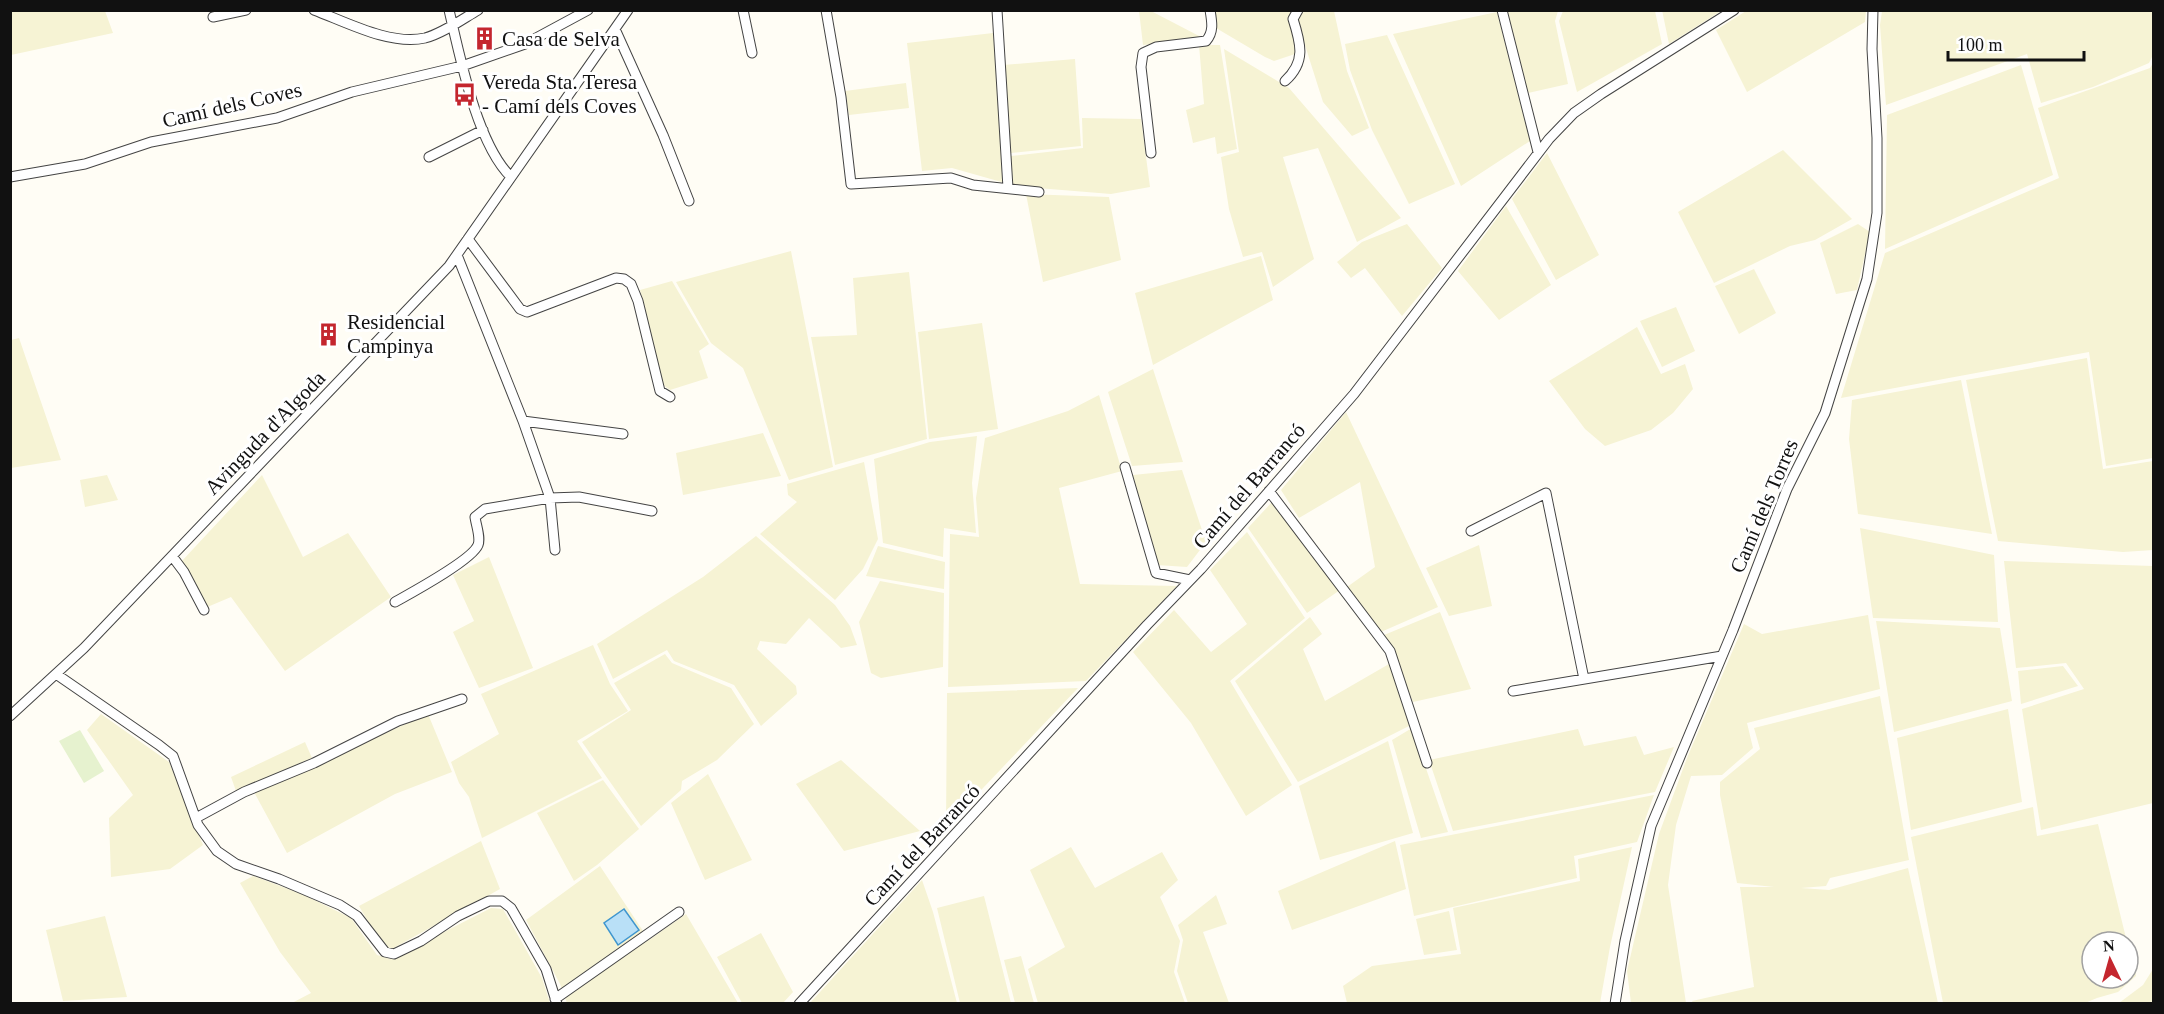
<svg xmlns="http://www.w3.org/2000/svg" width="2164" height="1014" font-family="'Times New Roman',serif">
<style>
.farmland{fill:#f6f3d4}
.pitch{fill:#e6f2cf}
.water{fill:#b9e0f7;stroke:#3f96cf;stroke-width:1.5}
.lines{fill:none;stroke-linecap:round;stroke-linejoin:round}
.minor-casing{stroke:#444;stroke-width:11}
.minor{stroke:#fff;stroke-width:9}
.labels{text-anchor:middle;stroke-width:6;stroke-linejoin:round;paint-order:stroke}
.poi-label{font-size:21px;fill:#111;stroke:#fff;text-anchor:start}
.street-label{font-size:21px;fill:#111;stroke:#fff}
</style>
<rect width="100%" height="100%" fill="#fffdf5"/>
<path class="farmland" d="M1662,10H1721V11L1669,44Z
M10,11H105L113,33L11,55Z
M1139,11H1151L1201,37V39L1143,45Z
M1213,11H1292L1298,53L1274,61L1265,57L1216,28Z
M1300,11H1334L1347,71L1369,128L1352,136L1323,102L1297,20Z
M1506,11H1558L1555,21L1568,84L1528,93Z
M1563,11H1655L1662,44L1577,92L1559,21Z
M1746,11L1747,10L1866,11L1865,22L1747,92L1716,30Z
M1882,11H2153V55L2149,63L2093,87L2041,103L2027,54L1886,105L1880,25Z
M1497,12L1530,141L1461,186L1393,34Z
M993,33L1005,183L952,168L922,171L907,43Z
M1387,35L1455,184L1409,204L1372,130L1350,70L1345,44Z
M1199,45H1220L1237,149L1217,154L1215,137L1193,143L1186,110L1204,104Z
M1224,49L1289,88L1401,218L1357,242L1318,148L1283,157L1314,259L1273,287L1262,252L1243,257L1229,209L1221,157L1239,152Z
M1075,59L1081,146L1011,153L1003,65Z
M2153,63V458L2106,466L2089,352L1841,398L1885,253L2059,178L2038,108L2150,68Z
M2021,65L2053,175L1885,249L1887,115Z
M906,83L909,108L849,115L845,91Z
M1082,118L1141,119L1150,187L1111,194L1013,186L1011,156L1083,148Z
M1783,150L1852,219L1815,240L1790,246L1714,283L1678,212Z
M1547,153L1599,255L1556,280L1512,199Z
M1026,194L1109,197L1121,260L1043,282Z
M1506,206L1551,285L1499,320L1458,271Z
M1407,224L1442,268L1402,316L1365,268L1351,278L1337,262L1362,242Z
M1858,224L1870,232L1857,290L1836,294L1820,243Z
M791,251L833,467L789,480L743,368L711,343L676,282Z
M1261,256L1273,300L1153,365L1135,293Z
M1754,269L1776,313L1739,334L1715,286Z
M909,272L927,439L835,465L811,337L857,335L853,278Z
M672,281L709,344L699,351L708,378L670,390L663,385L640,290Z
M1676,307L1695,351L1662,367L1640,321Z
M982,323L998,429L929,439L918,332Z
M1637,327L1661,374L1685,364L1693,389L1673,413L1651,430L1605,446L1585,429L1549,381Z
M19,338L61,460L11,468V340Z
M2087,358L2103,469L2153,461V550L2123,552L1998,541L1966,380Z
M1153,369L1183,462L1132,466L1108,392Z
M1961,380L1992,534L1858,514L1849,439L1852,400Z
M1099,395L1122,471L1059,488L1080,584L1177,586L1086,681L948,687L950,534L979,537L976,498L985,438L1068,411Z
M1346,412L1438,607L1381,632L1347,587L1375,567L1360,482L1299,518L1281,490Z
M763,433L781,476L683,495L676,453Z
M977,436L972,483L976,533L944,528L943,557L883,543L874,459L930,442Z
M864,462L878,539L863,569L835,600L760,534L797,502L788,495L787,484Z
M1182,470L1206,542L1187,567L1157,565L1133,475Z
M107,475L118,500L85,507L80,480Z
M262,475L303,557L348,533L391,597L285,671L231,597L205,608L181,562Z
M1272,502L1340,590L1307,613L1248,528Z
M1860,528L1994,555L1998,622L1873,618Z
M1247,532L1305,618L1230,681L1292,785L1246,816L1191,723L1133,652L1174,610L1211,652L1247,624L1210,570Z
M756,536L835,605L850,626L857,645L841,648L809,618L786,644L760,641L757,649L796,686L797,694L761,726L734,685L674,661L667,650L613,679L597,644L703,577Z
M1479,545L1492,606L1449,616L1426,568Z
M878,546L945,562L944,589L866,576Z
M489,557L533,668L479,688L453,632L474,621L453,575Z
M2004,561L2153,566V803L2041,830L2022,709L2084,689L2066,663L2016,668Z
M880,581L944,593L943,667L881,678L871,673L859,622Z
M1440,612L1471,689L1413,702L1384,635Z
M1868,615L1880,689L1747,723L1753,748L1722,775L1691,776L1676,825L1668,885L1686,1003H1631L1627,971L1659,834L1687,758L1744,624L1762,634Z
M1310,617L1322,634L1303,649L1325,701L1389,664L1411,725L1298,782L1235,681Z
M1876,621L2000,628L2012,701L1894,732Z
M593,645L610,684L628,711L577,741L602,778L482,838L469,797L459,783L451,762L499,734L481,694Z
M665,654L672,663L731,688L754,724L717,760L682,781L681,790L641,826L582,742L631,710L614,683Z
M2063,666L2078,686L2021,704L2018,671Z
M1078,688L946,827L947,693Z
M1880,696L1909,860L1830,878L1826,886L1801,888L1829,890L1908,868L1938,1003H1693L1692,1001L1754,987L1740,887H1774L1737,883L1720,795V782L1760,749L1754,728Z
M2008,709L2022,802L1911,830L1897,738Z
M101,714L169,762L203,845L170,869L111,877L109,818L133,795L87,730Z
M428,714L452,772L395,794L287,853L254,792Z
M1412,728L1448,832L1421,838L1392,740Z
M1578,729L1584,746L1636,736L1644,755L1674,747L1655,792L1453,831L1429,760Z
M1388,741L1413,833L1320,860L1299,786Z
M305,742L312,758L236,791L231,777Z
M841,760L920,831L844,851L796,784Z
M708,774L752,860L705,880L671,803Z
M603,780L639,829L597,865L574,881L537,813Z
M1654,795L1637,842L1574,856L1577,878L1414,916L1400,845Z
M2033,807L2037,836L2098,824L2127,942H2092V978H2128V945L2134,958L2136,976L2118,992L2097,998L2085,1003H1943L1911,837Z
M481,841L500,889L392,949L381,944L359,906Z
M1395,841L1406,889L1292,930L1278,891Z
M1071,847L1095,888L1162,852L1178,880L1160,897L1180,941L1174,972L1185,1003H1038L1028,969L1065,947L1030,870Z
M1632,847L1610,947L1600,1003H1347L1343,986L1372,966L1461,954L1453,908L1580,881L1578,859Z
M600,866L649,940L686,914L738,1003H567L560,984L526,920Z
M253,876L302,894L351,918L377,955L391,959L491,908L503,909L542,978L550,1003H292L311,993L280,952L240,883Z
M922,880L933,912L957,1003H810Z
M1216,895L1227,924L1203,932L1229,1003H1188L1177,971L1183,940L1178,925Z
M984,896L1011,1003H960L937,908Z
M1449,911L1457,950L1424,955L1416,919Z
M105,916L127,997L63,1001L46,930Z
M761,933L793,992L783,1003H742L717,957Z
M1021,956L1034,1003H1015L1004,960Z
M2153,969V1003H2119L2143,985Z"/>
<path class="pitch" d="M80,730L104,771L84,783L59,741Z"/>
<path class="water" d="M624,909L639,930L618,945L604,923Z"/>
<g class="lines">
<defs>
<path id="minor" d="M314,10C346,22 391,46 425,38C443,33 461,20 478,10
M449,10C460,57 477,144 511,177
M743,10L752,53
M826,10L841,97L851,184L951,178L973,185L1039,192
M997,10L1008,188
M1502,10L1538,152
M213,17L246,10
M615,29L663,135L689,201
M1285,81C1306,62 1301,44 1293,19L1298,10
M1151,153L1141,67L1143,53L1156,47L1206,41C1214,32 1212,22 1210,10
M429,157L483,130
M10,177L85,164L151,142L277,118L352,92L462,66L525,44L588,10
M468,239L520,309L527,312L616,278L624,279L631,284L638,301L660,391L670,397
M457,255L523,421L550,498L555,550
M523,421L623,434
M1125,467L1156,573L1190,580
M1269,491L1390,651L1427,763
M1471,531L1546,493L1584,679
M172,556L184,572L204,610
M395,602C411,593 472,560 478,545C481,538 476,525 475,517L485,509L550,498L579,497L652,511
M56,674L159,745L173,756L198,825L217,851L236,864L279,879L340,905L357,916L385,952L394,954L421,941L458,916L489,901H502L511,908L546,969L557,1004
M1513,691L1722,656
M10,716L84,648L449,266L628,10
M196,818L244,792L314,763L398,721L462,699
M555,999L679,912
M799,1004L1147,625L1201,569L1354,394L1549,139L1574,113L1601,94L1734,10
M1615,1004L1625,941L1651,826L1733,630L1787,489L1825,413L1867,279L1877,213V138L1872,49L1873,10"/>
</defs>
<use href="#minor" class="minor-casing"/>
<use href="#minor" class="minor"/>
</g>
<defs>
<symbol id="building-bare" viewBox="-9 -9 18 18"><path d="M-4-6H4V6H1V3H-1V6H-4ZM-2.5-4.3h1.7v1.8h-1.7ZM.8-4.3h1.7v1.8H.8ZM-2.5-1h1.7V.8h-1.7ZM.8-1h1.7V.8H.8Z" fill="#c4262e" stroke="#fff" stroke-width="2.5" paint-order="stroke"/></symbol>
<symbol id="bus-bare" viewBox="-9 -9 18 18"><path d="M-5-6H5V4H4V6H2V4H-2V6H-4V4H-5ZM-3.5-4V0h7V-4ZM-3.5 1.2v1.5H-2V1.2ZM2 1.2v1.5H3.5V1.2Z" fill="#c4262e" stroke="#fff" stroke-width="2.5" paint-order="stroke"/></symbol>
</defs>
<g fill-rule="evenodd">
<use href="#building-bare" x="468" y="22" width="33" height="33"/>
<use href="#bus-bare" x="448" y="78" width="33" height="33"/>
<use href="#building-bare" x="312" y="318" width="33" height="33"/>
</g>
<g class="labels">
<g class="poi-label">
<text x="502" y="46">Casa de Selva</text>
<text x="482" y="89">Vereda Sta. Teresa<tspan x="482" dy="24">- Camí dels Coves</tspan></text>
<text x="347" y="329">Residencial<tspan x="347" dy="24">Campinya</tspan></text>
</g>
<g class="street-label">
<text transform="translate(232 105) rotate(-13)" y="7">Camí dels Coves</text>
<text transform="translate(265 433) rotate(-46)" y="7">Avinguda d'Algoda</text>
<text transform="translate(1249 486) rotate(-49)" y="7">Camí del Barrancó</text>
<text transform="translate(1764 506) rotate(-67)" y="7">Camí dels Torres</text>
<text transform="translate(922 845) rotate(-47)" y="7">Camí del Barrancó</text>
</g>
</g>
<rect width="2164" height="1014" fill="none" stroke="#111111" stroke-width="24"/>
<g transform="translate(2110 960) rotate(355)"><circle r="28" fill="#ffffff" stroke="#a0a0a0" stroke-width="1.5"/>
<path d="M0-4.5L10 22L0 15L-10 22Z" fill="#c4262e"/>
<text y="-9" font-size="16" font-weight="bold" text-anchor="middle" fill="#111111">N</text>
</g>
<path d="M1948 51v9h136v-9" fill="none" stroke="#111111" stroke-width="3"/>
<text x="1957" y="51" font-size="18" fill="#111111" stroke="#ffffff" stroke-width="4.5" paint-order="stroke">100 m</text>
</svg>
